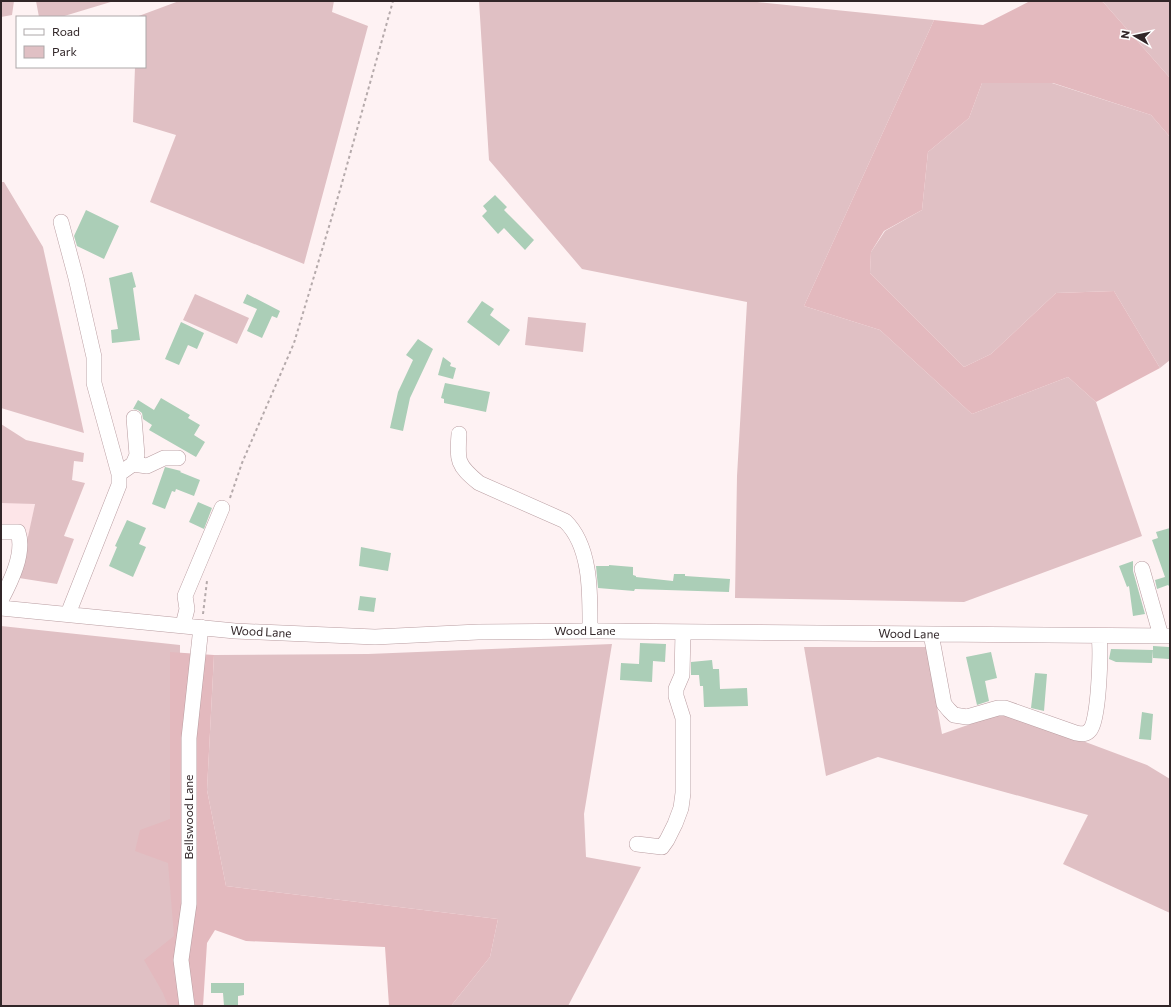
<svg xmlns="http://www.w3.org/2000/svg" width="1171" height="1007" font-family="Commissioner,sans-serif">
<style>
.built{fill:#fde5e8}
.green{fill:#e0c0c4}
.forest{fill:#e3b9be}
.building{fill:#abceb7}
.lines{fill:none;stroke-linecap:round;stroke-linejoin:round}
.minor-casing{stroke:#b99da1;stroke-width:16}
.path{stroke:#b5aaab;stroke-width:2;stroke-dasharray:3 3;stroke-linecap:butt}
.minor{stroke:#fff;stroke-width:15}
.labels{text-anchor:middle;stroke-width:3;stroke-linejoin:round;paint-order:stroke}
.street-label{font-size:12px;fill:#312628;stroke:#fff}
</style>
<rect width="100%" height="100%" fill="#fef2f3"/>
<path class="built" d="M1,503H35L28,540L1,539Z"/>
<path class="green" d="M1,1H14L12,15L1,17Z
M36,1H114L61,17H39Z
M179,1H334L332,12L368,26L304,264L150,202L176,135L133,122L135,67H145V17H136Z
M479,1H748L934,20L804,306L880,330L972,414L1068,377L1096,402L1142,536L964,602L735,598L737,476L747,302L582,269L489,160Z
M1101,1H1170V78L1104,3Z
M982,83H1052L1151,115L1170,137V360L1160,368L1114,291L1056,293L991,354L964,367L870,273L871,252L885,231L922,210L928,152L969,118Z
M1,182H4L43,247L84,433L1,408Z
M195,294L249,318L237,344L183,320Z
M528,317L586,323L583,352L525,345Z
M1,424L26,440L84,453L83,462L74,461L72,480L85,483L64,536L74,539L57,584L19,578L35,504L1,503Z
M1,626L180,645L178,1006H1Z
M612,644L584,814L586,857L641,867L568,1006H451L490,957L498,919L226,886L207,790L214,655L368,654Z
M804,647H926L942,734L1005,712L1147,765L1170,779V913L1063,864L1088,815L878,757L826,776Z"/>
<path class="forest" d="M1030,1H1101L1104,3L1170,78V137L1151,115L1053,83H982L969,118L928,152L922,210L884,231L871,252L870,273L964,367L991,354L1056,293L1114,291L1160,368L1096,402L1068,377L972,414L880,330L804,306L934,20L983,25Z
M170,652L214,655L207,790L226,886L498,919L490,957L451,1006H389L385,947L246,941L215,930L207,943L203,1006H168L163,993L144,960L174,936L168,863L135,851L140,830L170,819Z"/>
<path class="building" d="M495,195L507,207L504,210L534,240L525,250L504,228L498,234L482,216L487,211L483,206Z
M86,210L119,226L104,259L77,246L74,236Z
M132,272L136,287L133,288L140,340L112,343L111,330L118,329L109,278Z
M247,294L280,311L277,318L272,316L262,338L247,331L257,309L243,303Z
M482,301L494,309L490,315L510,330L499,346L467,322Z
M181,322L204,333L197,349L188,345L179,365L165,359Z
M418,339L433,349L410,398L403,431L390,428L398,392L413,360L406,355Z
M443,357L451,363L450,366L456,368L453,379L438,375Z
M445,383L490,392L486,412L444,403V399L441,398Z
M161,398L190,415L188,418L200,425L194,435L205,442L196,457L149,430L152,425L143,419L142,413L138,410L133,409L138,400L154,410Z
M165,467L181,471L180,472L200,480L194,496L176,489L175,492L172,491L165,509L152,504Z
M198,502L212,508L204,529L189,522Z
M127,520L146,528L139,544L146,547L133,577L109,566L117,547L115,546Z
M1170,528V587L1168,585L1157,589L1155,580L1165,577L1152,540L1158,538L1156,532Z
M361,547L391,553L388,571L359,566Z
M1133,561V571L1145,614L1133,616L1129,586L1127,587L1119,566Z
M609,565L633,567V575L636,576V577L673,581L674,574H685V576L730,579L729,592L635,589L634,591L598,588L596,566H609Z
M360,596L376,598L374,612L358,610Z
M640,643L666,644L665,662L653,661L652,682L620,680L621,663L639,664Z
M1153,646L1169,647V659L1153,658Z
M1111,649L1153,650L1152,663L1116,662L1109,659Z
M991,652L997,678L985,681L989,701L977,705L966,657Z
M712,660L713,669H719L720,689L747,688L748,706L704,707L703,686H700L699,675H691V662Z
M1035,673L1047,674L1044,711L1031,708Z
M1142,712L1153,714L1151,740L1139,739Z
M211,983H244V995L238,996V1006H224L223,993H211Z"/>
<g class="lines">
<defs>
<path id="minor" d="M61,222L76,278L94,357V383L119,474V485L68,614
M459,434C457,461 457,465 479,483L565,521C592,547 590,596 590,631
M133,464L147,466L164,458H178
M119,474L133,464L137,455L134,418
M1,532H18C25,553 11,581 1,600
M1142,569L1161,636
M1,608L235,631L375,637L478,632L598,631L1170,636
M183,625L187,609L185,596L222,508
M931,634L944,704L949,710L954,715L967,717L998,708H1005L1076,733C1081,734 1086,735 1090,730C1099,721 1101,651 1099,636
M637,844L662,847L667,840L675,824L681,808L683,793V718L676,696V689L682,675L683,632
M187,1006L181,960L189,904V738L201,627"/>
</defs>
<use href="#minor" class="minor-casing"/>
<path class="path" d="M230,498L242,463L294,343L340,190L393,1
M203,614L207,581"/>
<use href="#minor" class="minor"/>
</g>
<g class="labels">
<g class="street-label">
<text x="585" y="635">Wood Lane</text>
<text transform="translate(261 632) rotate(3)" y="4">Wood Lane</text>
<text transform="translate(909 634) rotate(1)" y="4">Wood Lane</text>
<text transform="translate(189 817) rotate(-90)" y="4">Bellswood Lane</text>
</g>
</g>
<rect width="1171" height="1007" fill="none" stroke="#312628" stroke-width="4"/>
<rect x="16" y="16" width="130" height="52" fill="#ffffff" stroke="#ada8a9"/>
<rect x="24" y="29" width="20" height="6" fill="#ffffff" stroke="#ada8a9"/>
<text x="52" y="36" font-size="12" fill="#312628">Road</text>
<rect x="24" y="46" width="20" height="12" fill="#e0c0c4" stroke="#ada8a9"/>
<text x="52" y="56" font-size="12" fill="#312628">Park</text>
<g transform="translate(1135 36) rotate(279)" stroke="#ffffff" stroke-width="3" paint-order="stroke">
<path d="M0-3L7 15L0 10L-7 15Z" fill="#312628"/>
<text y="-6" font-size="11" font-weight="bold" text-anchor="middle" fill="#312628">N</text>
</g>
</svg>
